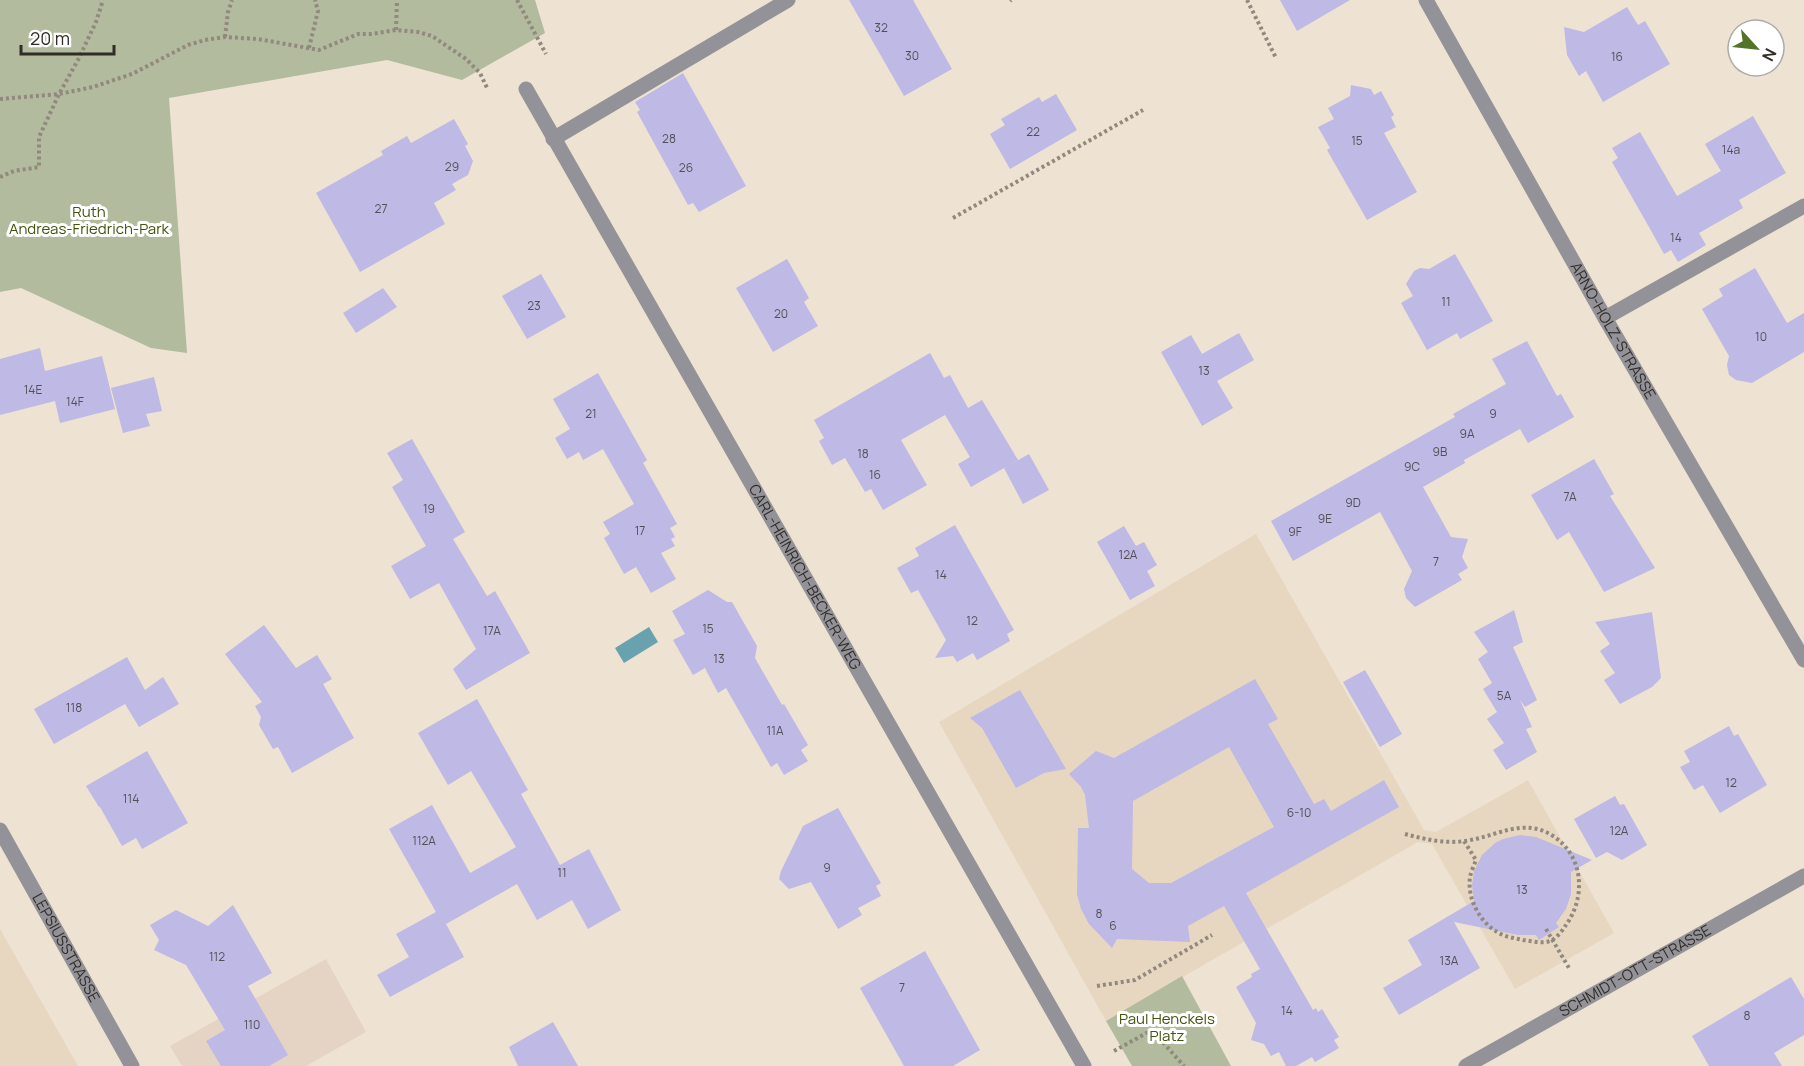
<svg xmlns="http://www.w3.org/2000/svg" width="1804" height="1066" font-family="Manrope,sans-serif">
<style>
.commercial{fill:#e5d4c4}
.built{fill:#e7d7c1}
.green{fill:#b2bb9d}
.water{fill:#69a2af}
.building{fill:#beb9e5;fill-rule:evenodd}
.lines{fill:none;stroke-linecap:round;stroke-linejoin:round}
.path{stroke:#91897e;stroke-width:4;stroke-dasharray:3 3;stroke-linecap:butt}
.lane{stroke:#949299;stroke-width:15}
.street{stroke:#949299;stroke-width:15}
.labels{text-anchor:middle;stroke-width:6;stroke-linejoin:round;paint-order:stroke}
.number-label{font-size:12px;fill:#544f56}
.park-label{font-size:15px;fill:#44520b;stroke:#fff}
.street-label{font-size:15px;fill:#312c26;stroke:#fff}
</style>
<rect width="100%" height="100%" fill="#eee2d3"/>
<path class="commercial" d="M326,959L366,1032L306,1066H182L170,1046Z"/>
<path class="built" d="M1256,534L1424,830L1436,832L1528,780L1614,933L1515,989L1432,844L1418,842L1106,1021L939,722Z
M0,929L78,1066H0Z"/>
<path class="green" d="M0,0H535L545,33L462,80L387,60L169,98L187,353L151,348L21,288L0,292Z
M1182,976L1231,1066H1132L1106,1021Z"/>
<path class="water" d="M649,627L658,642L624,663L615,648Z"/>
<path class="building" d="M849,0H913L952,69L904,96Z
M1280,0H1350L1297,31Z
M1627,7L1638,25L1645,21L1670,64L1603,102L1586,71L1579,76L1567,55L1564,27L1584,32Z
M683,73L746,186L699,212L693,203L688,205L637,112L640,110L635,102Z
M1351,85L1371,89L1374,95L1381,91L1394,115L1391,117L1396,127L1384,133L1417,192L1367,220L1327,150L1330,148L1318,127L1334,119L1328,108L1350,96Z
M1056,94L1077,130L1010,169L990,134L1005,125L1001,119L1039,97L1042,102Z
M1753,116L1786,173L1739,200L1743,208L1699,233L1706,245L1678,262L1671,250L1664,254L1649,227L1612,162L1618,158L1612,148L1640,132L1677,196L1721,171L1705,144Z
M454,119L468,144L465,146L473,161L468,175L452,184L456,190L434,203L445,224L360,272L316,193L383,155L381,151L407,136L411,143Z
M1455,254L1493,321L1460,339L1457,333L1427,350L1401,303L1413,296L1406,284L1414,271L1420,268L1429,269Z
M787,259L809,298L804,302L818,326L773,352L736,288Z
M1755,268L1787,323L1804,313V352L1752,383L1736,380L1729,375L1727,365L1729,356L1702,309L1723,296L1719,289Z
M541,274L566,317L527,339L502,296Z
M383,288L397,307L356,333L343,313Z
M1239,333L1254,360L1217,381L1233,408L1202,426L1161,352L1191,335L1202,354Z
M1527,341L1557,396L1561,394L1574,417L1528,443L1520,429L1464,460L1465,463L1423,487L1451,537L1468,539L1462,557L1468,568L1458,574L1462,580L1415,607L1406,598L1404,589L1412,571L1380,512L1293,561L1271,521L1455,417L1453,414L1506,384L1492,359Z
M40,348L45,371L102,356L115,409L60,423L55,401L0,415V359Z
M930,353L944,378L950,375L968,408L982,400L1018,460L971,487L958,464L970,457L945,415L901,440L927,485L883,510L871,489L865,492L845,458L832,465L819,441L824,438L814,420Z
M598,373L647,460L643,463L677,524L670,528L675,537L671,539L675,546L661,553L676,579L651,593L636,567L624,574L604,538L610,534L603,522L634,504L603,449L583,460L579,452L567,459L555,438L570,429L553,399Z
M154,377L162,411L146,414L150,426L123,433L111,388Z
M412,439L465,532L453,539L487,596L495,591L530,653L466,690L453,669L476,649L439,583L410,599L391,566L426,546L392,487L403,480L387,453Z
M1029,454L1049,490L1023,504L1004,468Z
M1594,459L1614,494L1610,496L1655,568L1604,592L1569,532L1557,540L1531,495Z
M955,525L1014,630L1007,634L1010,641L977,660L973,653L957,662L953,656L935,658L946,640L918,590L911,593L897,568L919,556L915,548Z
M1124,526L1136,546L1144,542L1157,565L1147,571L1155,586L1130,600L1097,542Z
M708,590L727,602H732L757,646L755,658L782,705L784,704L808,745L801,750L808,761L784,775L777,763L771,767L726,688L718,693L705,668L693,675L673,640L685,634L672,611Z
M1514,610L1523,642L1513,647L1537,700L1525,707L1520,700L1532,727L1526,729L1537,752L1506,770L1493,750L1504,743L1487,719L1497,712L1483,689L1492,683L1478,659L1488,652L1474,632Z
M1652,612L1661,678L1652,687L1620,704L1604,680L1615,673L1600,651L1610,644L1595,622Z
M264,625L296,668L317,655L332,679L323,684L354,738L292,773L278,747L273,749L259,725L261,717L255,706L262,702L225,654Z
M127,657L145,690L163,677L179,704L139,727L125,704L54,744L34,709Z
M1365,670L1402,734L1380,747L1343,682Z
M1255,679L1278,719L1268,724L1314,804L1324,799L1331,811L1384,780L1399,807L1246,893L1313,1010L1316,1008L1318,1012L1322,1009L1339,1037L1334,1040L1339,1048L1315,1062L1312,1057L1296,1066H1286L1279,1052L1271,1056L1264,1044L1251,1040L1256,1023L1236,987L1252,977L1251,974L1260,969L1224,906L1188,926L1190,942L1117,939L1112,948L1089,924L1081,909L1077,894L1078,828H1089L1085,795L1081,787L1069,774L1096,751L1114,758ZM1229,747L1274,827L1171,883H1149L1132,869L1133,801Z
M1020,690L1066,769L1044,773L1016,788L982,728L970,718Z
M477,699L528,790L521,794L560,865L589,849L621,910L588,929L572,900L537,920L517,884L446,924L464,957L390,997L377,975L409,957L396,934L436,912L389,829L432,805L470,873L516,847L471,771L448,785L418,733Z
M1729,726L1734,736L1738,734L1767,785L1720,813L1703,785L1694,790L1680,767L1690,762L1684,751Z
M147,751L188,823L142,849L136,838L122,846L100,807H99L86,786Z
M1615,796L1620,805L1624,804L1647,845L1622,860L1607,852L1596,858L1574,819Z
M838,808L881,883L876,886L881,896L858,908L862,915L838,929L811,882L789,889L779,879L781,871L803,826Z
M1520,835L1536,837L1592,860L1571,872V894L1566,909L1556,923L1559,927L1539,940L1536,935H1518L1454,922L1480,968L1399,1015L1383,988L1422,965L1408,940L1474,901L1472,885L1474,871L1482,855L1495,843L1503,839Z
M233,905L272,973L248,986L288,1055L269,1066H221L206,1041L225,1030L186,965L154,950L159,940L150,925L176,910L208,926Z
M925,951L980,1050L953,1066H904L860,988Z
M1791,977L1804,999V1035L1774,1053L1782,1066H1709L1692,1036Z
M553,1022L578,1066H518L509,1047Z"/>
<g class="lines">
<path class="path" d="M517,0L546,54
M1247,0L1276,58
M1010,1L1011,0
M396,30L397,0
M225,37L228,12L232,0
M309,48L318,11L315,0
M0,99L59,94L93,87L132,74L188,45L205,40L225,37L258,39L319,50L358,34H371L396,30L418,32L432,36L466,59L480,73L488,90
M0,177L14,171L39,167V137L59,94L78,60L96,22L103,0
M953,218L1143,110
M1405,834C1424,839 1445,844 1464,841C1494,838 1523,816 1553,836C1584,856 1586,897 1566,925C1562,931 1557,938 1550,941C1542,944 1532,941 1523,940C1514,938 1505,937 1497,932C1479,921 1467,898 1470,877C1471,872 1474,865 1476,860L1464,841
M1546,929L1569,968
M1097,986L1135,980L1212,935
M1114,1051L1152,1030L1184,1066"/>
<path class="lane" d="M553,139L788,0
M1605,318L1804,206"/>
<g class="street">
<path id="s1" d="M1426,0L1605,318L1804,660"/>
<path id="s2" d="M526,89L1084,1066"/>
<path id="s3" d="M0,830L132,1066"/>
<path id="s4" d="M1466,1066L1804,876"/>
</g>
</g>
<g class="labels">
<g class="number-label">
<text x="881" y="32">32</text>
<text x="912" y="60">30</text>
<text x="1617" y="61">16</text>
<text x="1033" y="136">22</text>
<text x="669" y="143">28</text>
<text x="1357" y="145">15</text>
<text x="1731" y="154">14a</text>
<text x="452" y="171">29</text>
<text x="686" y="172">26</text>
<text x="381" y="213">27</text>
<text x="1676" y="242">14</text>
<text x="1446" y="306">11</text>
<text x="534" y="310">23</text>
<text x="781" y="318">20</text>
<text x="1761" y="341">10</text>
<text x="1204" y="375">13</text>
<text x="33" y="394">14E</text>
<text x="75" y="406">14F</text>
<text x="591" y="418">21</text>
<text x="1493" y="418">9</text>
<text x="1467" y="438">9A</text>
<text x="1440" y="456">9B</text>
<text x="863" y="458">18</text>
<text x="1412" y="471">9C</text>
<text x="875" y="479">16</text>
<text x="1570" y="501">7A</text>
<text x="1353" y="507">9D</text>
<text x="429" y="513">19</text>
<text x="1325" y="523">9E</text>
<text x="640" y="535">17</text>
<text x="1295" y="536">9F</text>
<text x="1128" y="559">12A</text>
<text x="1436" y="566">7</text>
<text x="941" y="579">14</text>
<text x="972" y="625">12</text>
<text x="708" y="633">15</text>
<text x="492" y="635">17A</text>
<text x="719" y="663">13</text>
<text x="1504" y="700">5A</text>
<text x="74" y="712">118</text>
<text x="775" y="735">11A</text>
<text x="1731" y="787">12</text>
<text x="131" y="803">114</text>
<text x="1299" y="817">6-10</text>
<text x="1619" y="835">12A</text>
<text x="424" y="845">112A</text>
<text x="827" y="872">9</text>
<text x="562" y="877">11</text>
<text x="1522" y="894">13</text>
<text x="1099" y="918">8</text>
<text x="1113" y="930">6</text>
<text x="217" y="961">112</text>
<text x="1449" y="965">13A</text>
<text x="902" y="992">7</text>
<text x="1287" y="1015">14</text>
<text x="1747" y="1020">8</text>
<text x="252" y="1029">110</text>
</g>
<g class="park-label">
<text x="89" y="217">Ruth<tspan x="89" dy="17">Andreas-Friedrich-Park</tspan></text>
<text x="1167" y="1024">Paul Henckels<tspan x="1167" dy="17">Platz</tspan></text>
</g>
<g class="street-label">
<text dy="5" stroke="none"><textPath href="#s1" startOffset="380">ARNO-HOLZ-STRASSE</textPath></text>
<text dy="5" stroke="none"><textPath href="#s2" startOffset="562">CARL-HEINRICH-BECKER-WEG</textPath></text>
<text dy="5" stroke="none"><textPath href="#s3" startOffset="135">LEPSIUSSTRASSE</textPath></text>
<text dy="5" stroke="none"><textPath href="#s4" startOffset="194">SCHMIDT-OTT-STRASSE</textPath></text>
</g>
</g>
<g transform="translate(1756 48) rotate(117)"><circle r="28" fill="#ffffff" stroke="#adaba8" stroke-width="1.5"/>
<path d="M0-4.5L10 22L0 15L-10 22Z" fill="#537329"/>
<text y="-9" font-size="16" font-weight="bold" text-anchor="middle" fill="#312c26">N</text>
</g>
<path d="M21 45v9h93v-9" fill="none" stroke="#312c26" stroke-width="3"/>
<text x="30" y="45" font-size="18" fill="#312c26" stroke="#ffffff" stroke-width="4.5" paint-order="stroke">20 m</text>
</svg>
